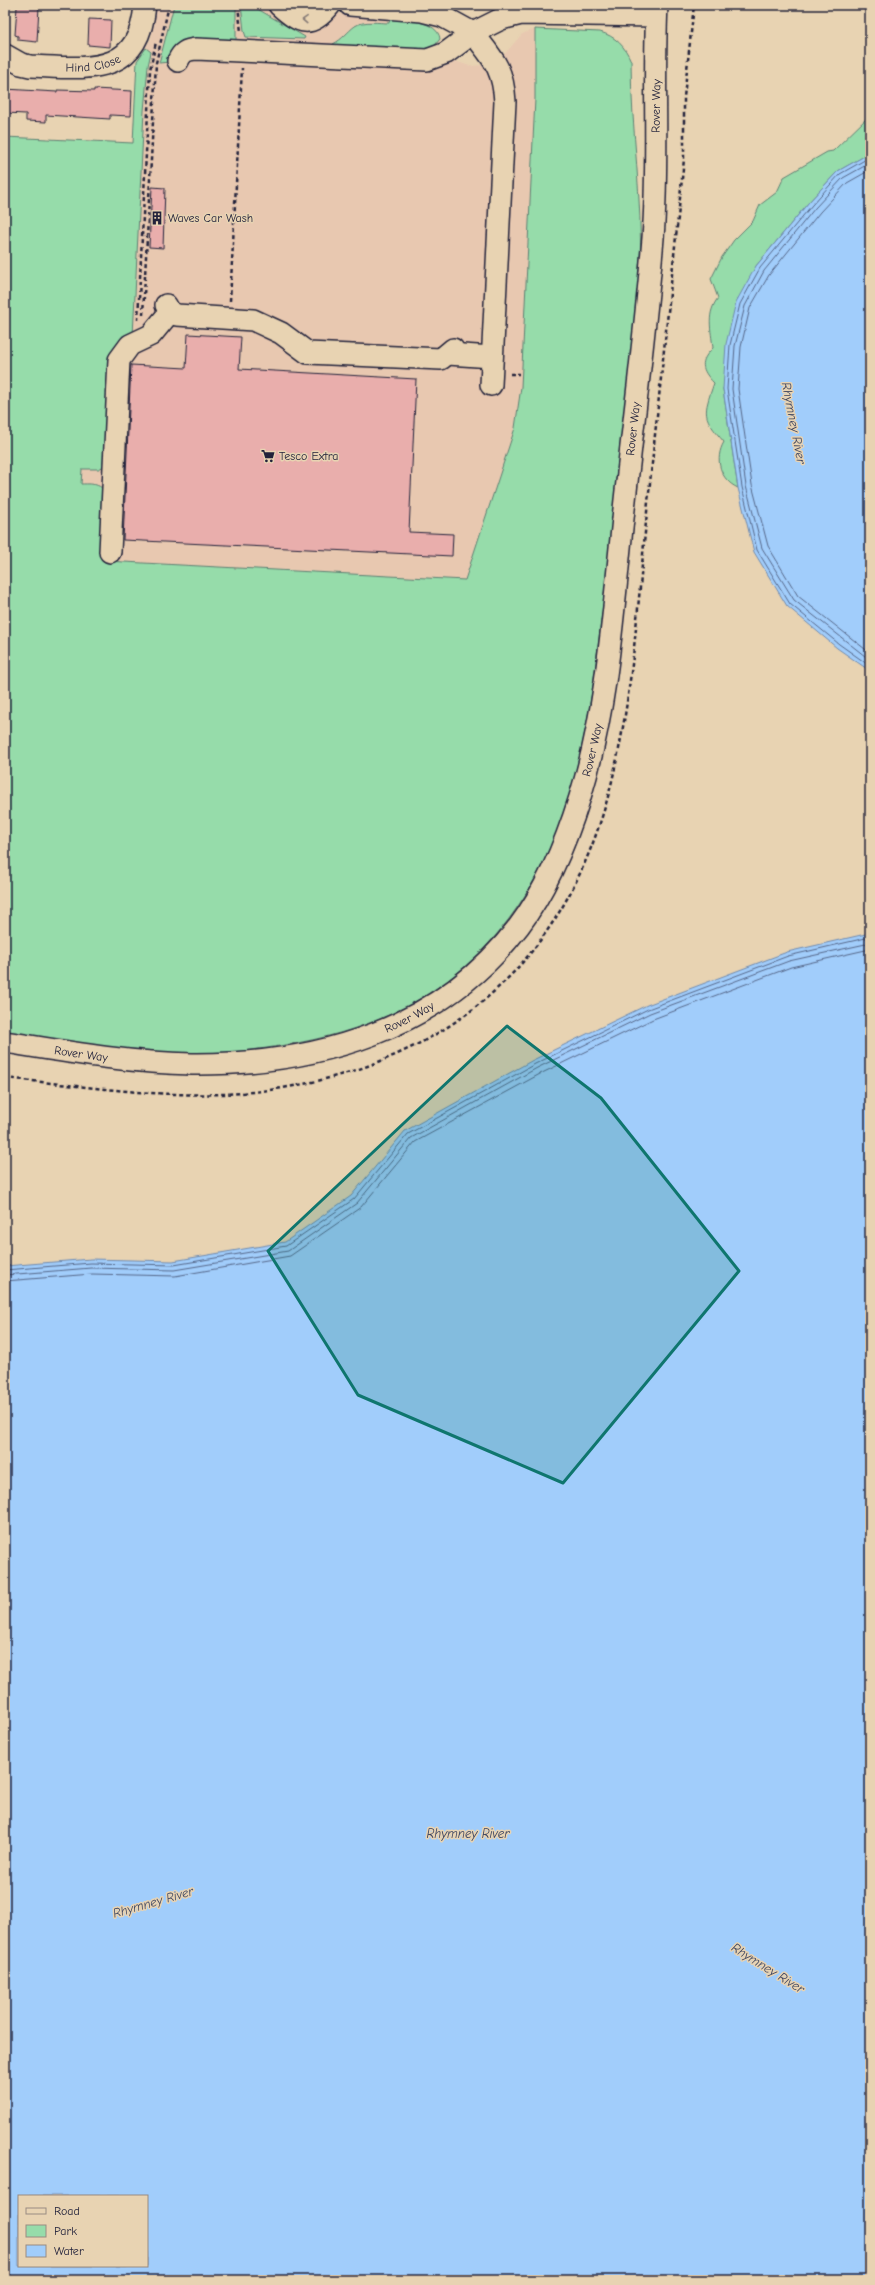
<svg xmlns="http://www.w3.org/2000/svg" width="875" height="2285" font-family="'Comic Neue',sans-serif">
<rect width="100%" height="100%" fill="#e8d3b2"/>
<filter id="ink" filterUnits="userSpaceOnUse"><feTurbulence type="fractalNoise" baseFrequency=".025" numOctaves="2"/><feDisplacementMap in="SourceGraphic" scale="8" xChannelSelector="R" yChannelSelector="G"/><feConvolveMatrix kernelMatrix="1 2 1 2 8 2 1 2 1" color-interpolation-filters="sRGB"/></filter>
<g filter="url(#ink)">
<!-- built -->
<path fill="#e8c8b0" d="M157 5H317L331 13 399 19 431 27 439 36 442 48 452 60 470 66 485 65 502 57 522 34 535 29V99L521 387 515 428 465 580 105 561 76 486 96 142 133 143 137 61 151 39Z"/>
<!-- green -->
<path fill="#96dcaa" stroke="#5c7f72" d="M174 5H236V42L170 62 159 63Z
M241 5H251L305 37 304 39 246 37 244 31Z
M390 18C403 20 438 20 440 39L431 50 334 47 333 44C343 39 347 32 355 26 364 20 379 23 389 23Z
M535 29 600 32C615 36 625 46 631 61 631 130 643 199 640 268 629 371 618 474 606 578 598 643 593 707 576 771 537 926 444 1020 285 1045 257 1050 228 1053 199 1054 134 1054 69 1043 5 1032V137L133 143 137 61 146 48 151 52 148 66 144 111 133 336 108 463 99 469H82L81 484C88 484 96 483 102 488 113 498 105 546 105 561L465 580 515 428 521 387 535 99Z
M870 115V153L838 171 809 202 756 266 723 389 738 488C720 480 714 459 724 442 702 416 703 415 714 383 701 370 699 361 713 348 711 329 706 314 718 298L711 279 722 257 734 240 753 221 760 205 777 192 784 177 827 152 833 151Z"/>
<!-- water -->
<path fill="#a1cdfb" stroke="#6e89ae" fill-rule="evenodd" d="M870 153V671L837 648 787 606 754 552 738 488 723 389 726 344 736 302 756 266 809 202 838 171Z
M870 933V2280H5V1266L91 1259 173 1261 285 1242 351 1196 405 1131 533 1060 647 1005 787 952ZM19 2196H147V2266H19Z"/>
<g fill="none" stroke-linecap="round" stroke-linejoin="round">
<!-- shore -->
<path stroke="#568" stroke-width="1" d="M870 157 840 174 812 205 760 268 740 304 730 345 727 389 742 487 757 550 790 604 839 644 870 666
M870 163 843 178 815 208 764 271 745 306 735 346 732 389 746 486 762 548 794 600 870 660
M870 170 847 183 820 212 769 275 750 308 741 347 738 389 752 485 768 546 798 596 870 653
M5 1270 91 1263 174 1265 286 1246 354 1199 408 1134 535 1064 648 1009 788 956 870 937
M5 1275 91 1268 174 1270 288 1251 357 1203 411 1138 537 1068 650 1013 789 961 870 943
M5 1281 92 1274 175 1276 290 1256 361 1207 415 1142 540 1074 653 1019 791 967 870 949"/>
</g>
<!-- building -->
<path fill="#e9aeac" stroke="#22223b" d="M17 7H39L37 42 18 40V36L15 35Z
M89 19 111 20 110 47 88 45Z
M5 89 57 92V90L94 91V89L132 91 131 116 110 115V119L46 115V122L26 121V114L5 113Z
M152 187 165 188 163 248 149 247Z
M188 334 241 337 239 369 416 379 409 532 453 534 452 556 123 540 131 365 186 368Z"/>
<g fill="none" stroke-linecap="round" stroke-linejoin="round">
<!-- minor casing -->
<g stroke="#22223b" stroke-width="24">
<g id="minor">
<path d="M279 5C300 24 311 29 330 5"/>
<path d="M350 5 422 11 442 16 473 33 501 19 521 14 656 16"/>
<path id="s1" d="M5 55 21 64 30 66C87 68 139 78 145 5"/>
<path d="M178 61C182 52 186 50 196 49L427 60 446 53 473 33C493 59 503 67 505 102L491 385"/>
<path d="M166 305 170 312 177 315 253 320 281 333 308 353 441 359 453 349"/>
<path d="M448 354 492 357"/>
<path d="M110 552 119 360 130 345 151 335 170 312"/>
<path id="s2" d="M5 1042C67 1052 129 1063 192 1064 317 1065 440 1030 519 926 547 889 566 842 580 797 606 713 612 625 621 538 631 438 645 338 653 238 659 161 653 83 657 5"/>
</g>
</g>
<!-- path -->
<path stroke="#22223b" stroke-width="2.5" stroke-dasharray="4 3" stroke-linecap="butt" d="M238 5 241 32
M230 301 242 68
M143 315 156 63 169 5
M138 320 150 70 156 42
M510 374H519
M5 1078C94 1087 186 1103 276 1089 454 1061 569 958 612 781 633 693 638 602 647 512 659 394 672 277 684 159V97L694 5"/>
<!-- minor -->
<use href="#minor" stroke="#e8d3b2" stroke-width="21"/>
</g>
<!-- one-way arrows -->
<defs><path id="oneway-chevron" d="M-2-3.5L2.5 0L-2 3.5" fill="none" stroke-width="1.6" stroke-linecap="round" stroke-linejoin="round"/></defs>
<use stroke="#857a76" href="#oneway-chevron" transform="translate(305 20) rotate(-177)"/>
</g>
<!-- marked area -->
<path fill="#0f766e" fill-opacity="0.2" stroke="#0f766e" stroke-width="3" stroke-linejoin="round" d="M507 1026 601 1098 739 1271 563 1483 358 1395 268 1251Z"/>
<!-- icons -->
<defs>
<g id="building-bare" transform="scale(1.08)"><path d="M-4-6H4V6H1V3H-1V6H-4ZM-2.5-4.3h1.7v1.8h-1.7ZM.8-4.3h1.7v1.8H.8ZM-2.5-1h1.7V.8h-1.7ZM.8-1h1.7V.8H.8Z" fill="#22223b" stroke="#e8d3b2" stroke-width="2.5" paint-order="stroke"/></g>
<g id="supermarket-bare" transform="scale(1.08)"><path d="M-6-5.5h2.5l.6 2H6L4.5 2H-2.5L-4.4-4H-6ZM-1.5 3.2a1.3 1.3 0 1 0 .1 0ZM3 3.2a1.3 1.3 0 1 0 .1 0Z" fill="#22223b" stroke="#e8d3b2" stroke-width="2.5" paint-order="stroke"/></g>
</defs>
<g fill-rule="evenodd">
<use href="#building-bare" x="157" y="218"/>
<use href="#supermarket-bare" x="268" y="456"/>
</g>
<g text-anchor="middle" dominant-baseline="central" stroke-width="3" stroke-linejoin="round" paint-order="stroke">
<!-- street labels -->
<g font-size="12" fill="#22223b" stroke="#e8d3b2">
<text stroke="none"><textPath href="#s1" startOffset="91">Hind Close</textPath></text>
<text transform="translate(656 106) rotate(-89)">Rover Way</text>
<text stroke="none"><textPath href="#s2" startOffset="1073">Rover Way</textPath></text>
<text stroke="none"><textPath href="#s2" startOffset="749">Rover Way</textPath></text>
<text stroke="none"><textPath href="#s2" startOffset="413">Rover Way</textPath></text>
<text stroke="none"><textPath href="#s2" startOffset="77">Rover Way</textPath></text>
</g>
<!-- poi labels -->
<g font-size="12" fill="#22223b" stroke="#e8d3b2" text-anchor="start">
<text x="168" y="218">Waves Car Wash</text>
<text x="279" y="456">Tesco Extra</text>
</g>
<!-- water labels -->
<g font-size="13" font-style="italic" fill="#3b4461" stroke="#e8d3b2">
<text transform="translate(794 423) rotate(79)">Rhymney River</text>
<text x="468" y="1833">Rhymney River</text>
<text transform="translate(153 1902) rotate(-16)">Rhymney River</text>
<text transform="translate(768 1968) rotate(32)">Rhymney River</text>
</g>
</g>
<!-- margin -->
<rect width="875" height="2285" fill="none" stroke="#e8d3b2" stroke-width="20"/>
<rect x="10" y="10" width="855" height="2265" fill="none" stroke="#22223b" stroke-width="1.5" filter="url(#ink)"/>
<!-- legend -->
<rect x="18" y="2195" width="130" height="72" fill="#e8d3b2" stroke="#998c82"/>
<rect x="26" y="2208" width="20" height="6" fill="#e8d3b2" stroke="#998c82"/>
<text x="54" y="2215" font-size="12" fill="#22223b">Road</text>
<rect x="26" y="2225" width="20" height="12" fill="#96dcaa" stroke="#998c82"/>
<text x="54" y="2235" font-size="12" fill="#22223b">Park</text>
<rect x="26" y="2245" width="20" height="12" fill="#a1cdfb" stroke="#998c82"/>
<text x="54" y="2255" font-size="12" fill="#22223b">Water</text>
</svg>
